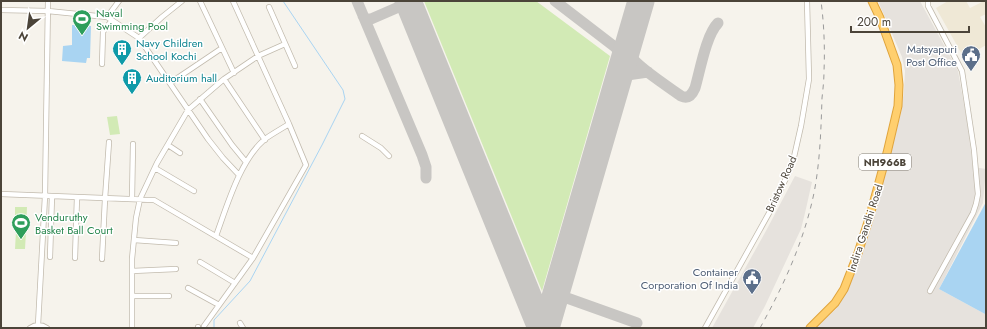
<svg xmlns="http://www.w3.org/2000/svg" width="987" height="329" font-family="Jost,sans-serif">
<rect width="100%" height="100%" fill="#f6f3ec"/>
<!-- industrial -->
<path fill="#e6e2dd" d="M878 1H920L958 71 967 121 973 167 986 169 983 203 939 289 985 314 986 312V328H815L836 309 848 287 859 261 875 213 901 113 904 90 905 71 902 57Z
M795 176 812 182 805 213 801 229 765 306 753 328H712L767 229Z"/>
<!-- education -->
<path fill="#efe8d6" d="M948 1H966L970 8 984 1H986V14L980 17 986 27V45L964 58 936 8Z"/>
<!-- green -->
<path fill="#d2eab5" d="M424 1H536L610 56 542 291Z
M117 116 120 134 110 135 107 117Z
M15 207H27L26 229 15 228Z
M16 231 26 232 25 249H15Z"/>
<!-- water -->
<path fill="#a9d4f2" d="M75 20H85V24L87 25V26H91L90 58H87L86 63 62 61 63 46 72 45V25H75Z
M986 202V312L985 314 939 289Z"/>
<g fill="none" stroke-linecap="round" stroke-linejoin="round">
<!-- stream -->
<path stroke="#a9d4f2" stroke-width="1" d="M214 328V320L250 281 322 145 345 99 343 90 283 1"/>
<!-- taxiway -->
<path stroke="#c8c6c3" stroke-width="11" d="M357 1 422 155 426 167V178
M555 1 615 47C622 51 625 51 629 44
M363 16 366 19H371L401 6 406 1
M629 44C629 48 629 52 631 56 636 66 670 88 681 96 688 99 692 95 695 88 700 71 706 35 718 23
M615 47C621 52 623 56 623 64
M620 76 648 72
M559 284C559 291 562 295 567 298L637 323
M553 306 560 300 567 298"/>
<!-- runway -->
<path stroke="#c8c6c3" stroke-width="27" d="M408 1 541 328
M546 328 641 1"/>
<!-- minor casing -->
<g stroke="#c2bbae" stroke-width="6">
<path id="minor" d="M200 1 234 73
M928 1V6L938 25 962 71 974 150 977 184 978 194 976 204 973 213 930 291
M269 7 295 66
M1 10 48 11 107 17 139 38 208 139 223 158 239 175
M107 17 119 1
M139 38 162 17 182 1
M102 64 103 32 112 20
M224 79 265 140
M170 83 222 48
M200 99 232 145 246 162
M362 136 381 148 389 156
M168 145 180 153
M155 168 194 191
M1 194 154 200 253 258
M132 199 133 144
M216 236C227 206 240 160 265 139 272 134 281 129 289 124
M134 240 176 243
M50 257 52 196
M75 258 77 197
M102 259 105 199 109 142
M200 262 235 283
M132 271 176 269
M188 288 219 305
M132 296H169
M240 323 243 328
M38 325 45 196 48 1
M204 326 253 258 306 165 289 124 233 1
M198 327V328
M30 328C36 324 41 324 47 328
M132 328V259L136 218 140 199 157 163 188 110 224 79 258 56 285 44
M705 328 773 206 788 174 794 157 801 126 809 79 807 1"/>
</g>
<!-- highway casing -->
<g stroke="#e0a43c" stroke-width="9">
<path id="highway" d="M810 328 835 303 844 289 858 253 869 219 887 153 898 106 899 85 897 65 880 18 872 1"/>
</g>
<!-- minor -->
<use href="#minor" stroke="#fff" stroke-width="4.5"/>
<!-- highway -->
<use href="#highway" stroke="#ffcf6e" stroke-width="7"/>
<!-- rail -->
<path stroke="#9a9a9a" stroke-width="1" stroke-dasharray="5 5" stroke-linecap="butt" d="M760 328C784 285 804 241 814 193 820 162 821 130 822 98 823 89 824 80 824 71 825 48 824 24 821 1"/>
</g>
<!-- icons -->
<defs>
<g id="stadium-pin" transform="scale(1)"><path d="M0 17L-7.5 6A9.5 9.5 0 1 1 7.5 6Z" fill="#2e9e5b" stroke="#fff"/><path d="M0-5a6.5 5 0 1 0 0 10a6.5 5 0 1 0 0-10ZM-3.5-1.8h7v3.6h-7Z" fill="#fff"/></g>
<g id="building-pin" transform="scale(1)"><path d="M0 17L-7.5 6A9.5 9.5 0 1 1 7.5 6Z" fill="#0f9aa8" stroke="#fff"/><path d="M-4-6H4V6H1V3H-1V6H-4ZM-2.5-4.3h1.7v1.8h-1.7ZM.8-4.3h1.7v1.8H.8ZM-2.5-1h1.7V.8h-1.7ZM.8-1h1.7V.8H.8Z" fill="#fff"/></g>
<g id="civic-pin" transform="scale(1)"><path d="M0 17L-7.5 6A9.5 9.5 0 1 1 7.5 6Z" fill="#5c6f8a" stroke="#fff"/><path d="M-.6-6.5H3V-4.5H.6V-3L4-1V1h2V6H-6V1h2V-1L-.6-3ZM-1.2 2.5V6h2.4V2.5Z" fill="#fff"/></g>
</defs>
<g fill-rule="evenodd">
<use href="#stadium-pin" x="82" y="19"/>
<use href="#building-pin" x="122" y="49"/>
<use href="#civic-pin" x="971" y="55"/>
<use href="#building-pin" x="132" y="78"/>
<use href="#stadium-pin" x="21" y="223"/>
<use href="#civic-pin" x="752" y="278"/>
</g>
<g text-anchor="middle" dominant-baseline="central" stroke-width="3" stroke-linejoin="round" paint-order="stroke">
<!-- shield labels -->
<rect fill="#fff" stroke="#817c74" stroke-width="1" x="859" y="154" width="52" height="16" rx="3"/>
<g font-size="10" font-weight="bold" fill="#4b4439">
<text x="885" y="162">NH966B</text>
</g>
<!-- leisure labels -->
<g font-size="11" fill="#27864d" stroke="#fff" text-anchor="start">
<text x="96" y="13">Naval<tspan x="96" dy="13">Swimming Pool</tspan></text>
<text x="35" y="217">Venduruthy<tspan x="35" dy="13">Basket Ball Court</tspan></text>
</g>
<!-- culture labels -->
<g font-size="11" fill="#0d838f" stroke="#fff" text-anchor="start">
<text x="136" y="43">Navy Children<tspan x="136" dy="13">School Kochi</tspan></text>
<text x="146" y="78">Auditorium hall</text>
</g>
<!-- service labels -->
<g font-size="11" fill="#4e5e75" stroke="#fff" text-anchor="end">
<text x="957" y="49">Matsyapuri<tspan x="957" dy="13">Post Office</tspan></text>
<text x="738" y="272">Container<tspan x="738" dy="13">Corporation Of India</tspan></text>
</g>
<!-- street labels -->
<g font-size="11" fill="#4b4439" stroke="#fff">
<text transform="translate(781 184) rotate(-66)">Bristow Road</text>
<text transform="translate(865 228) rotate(-72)">Indira Gandhi Road</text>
</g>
</g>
<!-- border -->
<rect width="987" height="329" fill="none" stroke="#4b4439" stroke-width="4"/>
<!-- north arrow -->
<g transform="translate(28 28) rotate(209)" stroke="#ffffff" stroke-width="3" paint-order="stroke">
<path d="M0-3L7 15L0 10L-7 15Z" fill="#4b4439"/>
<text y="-6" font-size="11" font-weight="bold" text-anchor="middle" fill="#4b4439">N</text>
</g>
<!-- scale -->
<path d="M851 26v6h118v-6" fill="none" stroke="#4b4439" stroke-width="2"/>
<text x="857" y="26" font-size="12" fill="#4b4439" stroke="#ffffff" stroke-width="3" paint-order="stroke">200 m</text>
</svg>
